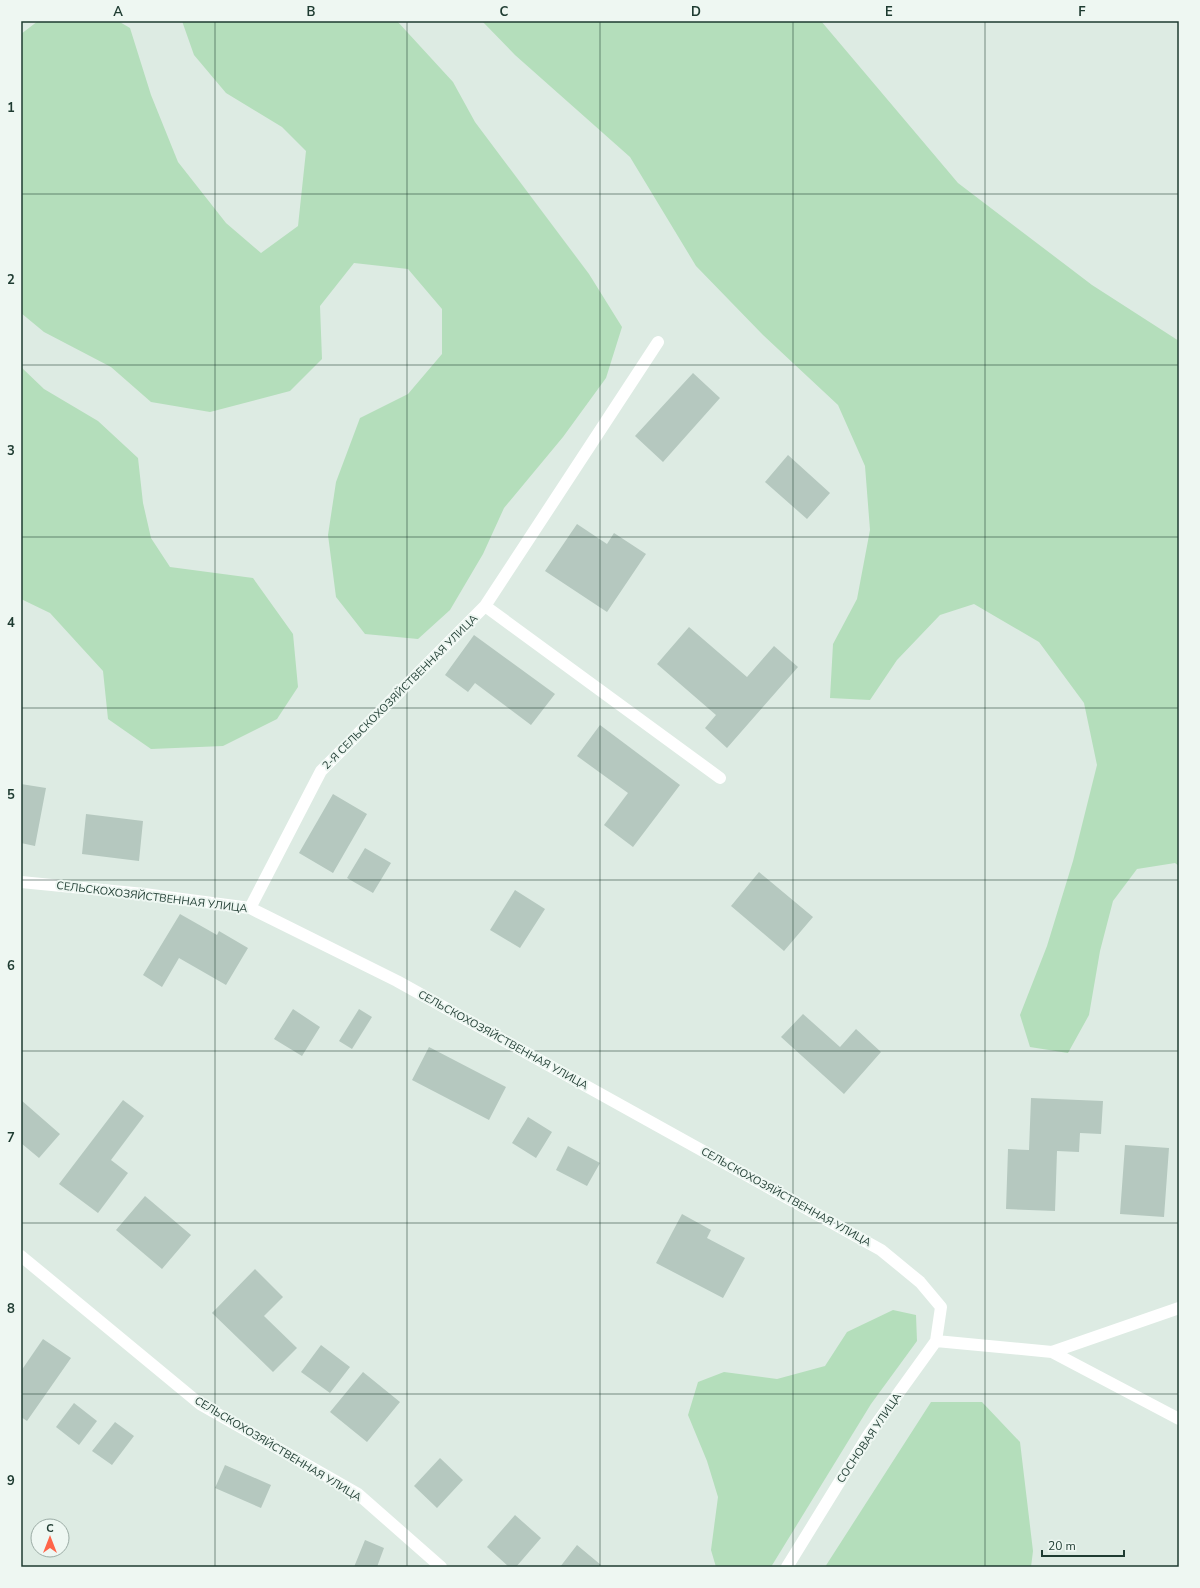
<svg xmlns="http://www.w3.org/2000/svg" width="1200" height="1588" font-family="'Nunito Sans',sans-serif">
<rect width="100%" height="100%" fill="#ddebe3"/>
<!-- green -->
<path fill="#b4debb" d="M38 21H118L130 28 151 95 178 162 226 223 261 253 298 226 306 151 282 127 226 93 194 55 182 21H397L453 82 475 122 589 274 622 327 606 378 563 437 504 508 483 554 450 610 418 639 365 634 336 597 328 535 336 482 360 418 408 394 442 354V309L408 269 354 263 320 306 322 359 290 391 210 412 151 402 111 367 44 332 21 313V34Z
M482 21H821L958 183 1092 285 1179 341V866L1175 863 1137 869 1113 901 1100 951 1089 1015 1068 1053 1030 1047 1020 1015 1047 946 1073 861 1097 765 1084 703 1039 642 974 604 940 615 897 660 870 700 830 698 833 644 857 599 870 530 865 466 838 405 763 335 696 266 630 157 515 55Z
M21 367 44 389 98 421 138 458 143 503 151 538 170 567 253 578 293 634 298 687 277 719 223 746 151 749 108 719 103 671 50 613 21 599Z
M893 1310 916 1315 917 1341 871 1404 771 1567H716L711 1550 718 1497 707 1461 688 1415 698 1382 724 1372 777 1379 825 1366 847 1332Z
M931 1402H982L1020 1442 1033 1551 1031 1567H825Z"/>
<!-- building -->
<path fill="#b5c8bf" d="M693 373 720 398 663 462 635 436Z
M788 455 830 493 807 519 765 482Z
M577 524 607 544 614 533 646 554 607 612 545 571Z
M689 627 747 677 774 646 798 667 727 748 705 728 716 715 657 664Z
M474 635 555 694 531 725 475 683 468 692 445 675Z
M600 725 680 785 633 847 604 825 628 793 577 756Z
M21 784 46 788 35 846 21 843Z
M333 794 367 814 333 873 299 853Z
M86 814 143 821 139 861 82 854Z
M365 848 391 863 373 893 347 878Z
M759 872 813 917 784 951 731 906Z
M515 890 545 909 520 948 490 930Z
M180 914 217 935 219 931 248 948 226 985 179 958 162 987 143 975Z
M293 1009 320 1027 302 1056 274 1039Z
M359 1009 372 1017 352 1049 339 1041Z
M803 1014 840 1047 856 1029 881 1052 844 1094 781 1037Z
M429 1047 506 1087 489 1120 412 1080Z
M1031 1098 1103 1101 1101 1134 1080 1133 1079 1152 1057 1151 1055 1211 1006 1209 1008 1149 1029 1150Z
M21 1100 60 1134 39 1158 21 1143Z
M123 1100 144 1116 111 1160 128 1173 98 1213 59 1184Z
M528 1117 552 1132 536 1158 512 1143Z
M1125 1145 1169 1148 1164 1217 1120 1214Z
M568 1146 600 1163 587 1186 556 1170Z
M145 1196 191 1235 162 1269 116 1230Z
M682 1214 711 1230 707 1238 745 1258 723 1298 656 1263Z
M255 1269 283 1297 264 1316 297 1348 273 1372 212 1313Z
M43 1339 71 1358 27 1421 21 1417V1371Z
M321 1345 350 1367 330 1393 301 1372Z
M363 1372 400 1402 367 1442 330 1412Z
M74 1403 97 1421 79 1445 56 1427Z
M115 1422 134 1436 112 1465 92 1451Z
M440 1458 463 1480 437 1508 414 1486Z
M225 1465 271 1485 261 1508 215 1488Z
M515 1515 541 1538 516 1567H509L487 1547Z
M365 1540 384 1548 377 1567H354Z
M577 1545 601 1565 599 1567H560Z"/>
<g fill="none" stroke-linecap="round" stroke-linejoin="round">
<!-- minor -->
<path stroke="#fff" stroke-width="12" d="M485 606 720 778
M21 882 144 894 250 908 397 981 881 1250 920 1282 941 1307 936 1341 869 1434 787 1567
M250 908 321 771 485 606 658 342
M21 1256 200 1404 358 1494 441 1567
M936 1341 1052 1352 1179 1308
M1052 1352 1179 1419"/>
</g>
<!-- grid -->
<path fill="none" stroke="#1e3b31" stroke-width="1" stroke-opacity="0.55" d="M215 21V1567M407 21V1567M600 21V1567M793 21V1567M985 21V1567M21 194H1179M21 365H1179M21 537H1179M21 708H1179M21 880H1179M21 1051H1179M21 1223H1179M21 1394H1179"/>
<g text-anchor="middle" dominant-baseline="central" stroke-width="4" stroke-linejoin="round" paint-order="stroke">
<!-- street labels -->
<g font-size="11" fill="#1e3b31" stroke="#eef7f2">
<text transform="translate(400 692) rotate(-45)">2-Я СЕЛЬСКОХОЗЯЙСТВЕННАЯ УЛИЦА</text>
<text transform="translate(152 897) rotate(7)">СЕЛЬСКОХОЗЯЙСТВЕННАЯ УЛИЦА</text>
<text transform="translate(503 1040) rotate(29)">СЕЛЬСКОХОЗЯЙСТВЕННАЯ УЛИЦА</text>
<text transform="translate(786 1197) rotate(29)">СЕЛЬСКОХОЗЯЙСТВЕННАЯ УЛИЦА</text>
<text transform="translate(869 1438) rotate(-56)">СОСНОВАЯ УЛИЦА</text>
<text transform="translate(278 1449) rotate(31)">СЕЛЬСКОХОЗЯЙСТВЕННАЯ УЛИЦА</text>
</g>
</g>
<!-- border -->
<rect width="1200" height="1588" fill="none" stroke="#eef7f2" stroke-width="44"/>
<!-- north arrow -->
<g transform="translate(50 1538)"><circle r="19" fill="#eef7f2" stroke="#9baca5"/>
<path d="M0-3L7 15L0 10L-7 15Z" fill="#fe6448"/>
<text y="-6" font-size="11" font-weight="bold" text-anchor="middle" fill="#1e3b31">С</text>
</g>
<!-- scale -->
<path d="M1042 1550v6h82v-6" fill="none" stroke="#1e3b31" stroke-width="2"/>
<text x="1048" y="1550" font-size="12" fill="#1e3b31" stroke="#eef7f2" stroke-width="3" paint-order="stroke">20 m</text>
<rect x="22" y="22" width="1156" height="1544" fill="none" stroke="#1e3b31" stroke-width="1.5"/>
<g font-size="13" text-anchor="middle" font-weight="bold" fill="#1e3b31">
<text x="118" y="16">A</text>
<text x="311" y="16">B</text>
<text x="504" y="16">C</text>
<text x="696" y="16">D</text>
<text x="889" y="16">E</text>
<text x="1082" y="16">F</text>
<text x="11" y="112">1</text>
<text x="11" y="284">2</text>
<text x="11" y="455">3</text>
<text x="11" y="627">4</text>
<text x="11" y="799">5</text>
<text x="11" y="970">6</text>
<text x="11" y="1142">7</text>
<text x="11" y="1313">8</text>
<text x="11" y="1485">9</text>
</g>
</svg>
